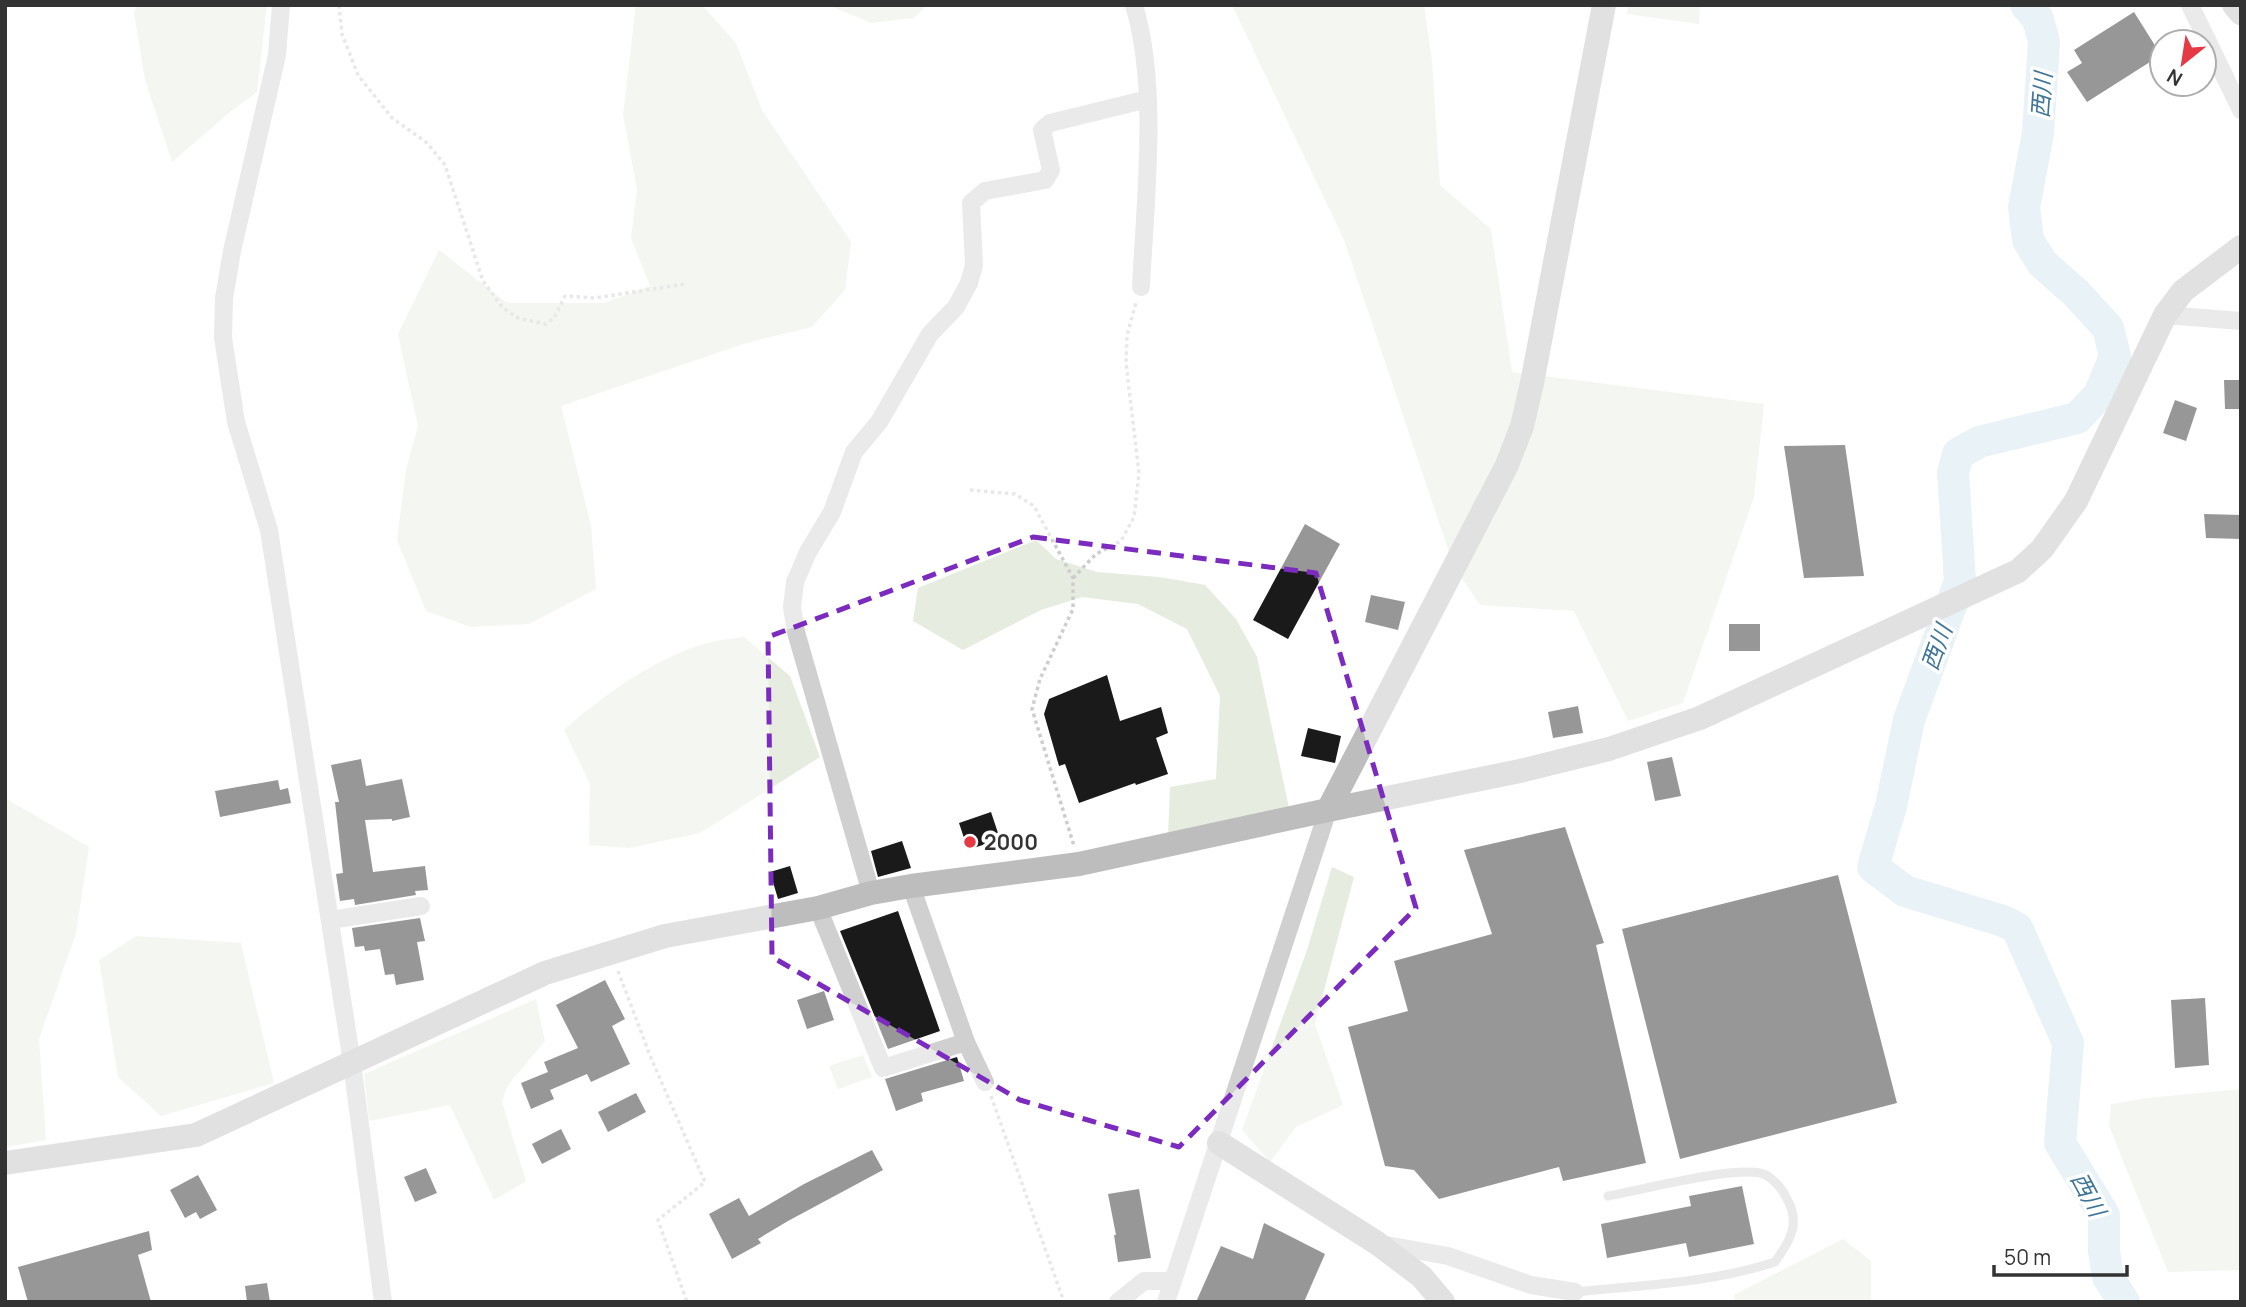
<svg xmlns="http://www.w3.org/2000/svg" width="2246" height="1307" font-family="Manrope,'Noto Sans JP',sans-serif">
<rect width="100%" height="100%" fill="#fff"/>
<!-- green -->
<path fill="#e6ecdf" d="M137 5H267L257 92 230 112 172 162 145 80 134 13Z
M636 5H702L736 43 762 110 851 242 845 290 812 327 749 342 561 406 591 525 596 589 529 624 471 627 426 611 397 540 406 469 418 427 398 334 439 250 507 303H604L650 286 631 238 637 190 623 115Z
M828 5H927L914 18 871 23Z
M1232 5H1424L1432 61 1440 185 1491 229 1512 372 1764 404 1754 497 1683 703 1628 721 1574 611 1480 605 1454 567 1344 240Z
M1628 5H1700L1699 24 1627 14Z
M1036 540 1056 559 1097 572 1159 577 1205 585 1236 619 1257 657 1289 808 1168 835 1170 787 1216 779 1220 696 1187 629 1138 604 1082 597 1041 610 963 650 913 621 918 588Z
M744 637 790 676 820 757 700 833 629 848 589 845 590 784 564 730C604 695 650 661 701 645 715 640 730 639 744 637Z
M5 798 89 847 76 933 39 1039 46 1140 5 1147Z
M1332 867 1354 877 1315 1024 1343 1105 1296 1127 1270 1162 1242 1130 1307 950Z
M136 936 241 943 274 1083 161 1116 118 1077 99 960Z
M536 999 545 1041 508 1085 502 1102 526 1181 494 1200 450 1105 369 1121 364 1074Z
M863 1055 872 1077 838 1089 829 1066Z
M2241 1089V1270L2168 1272 2109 1126 2111 1104 2148 1098Z
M1843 1239 1871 1261V1302H1735L1734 1295Z"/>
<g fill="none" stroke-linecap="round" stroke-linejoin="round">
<!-- river -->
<path stroke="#cfe2ee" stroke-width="32" d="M2026 5 2038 19 2044 42 2038 133 2024 207 2028 240 2042 263 2077 294 2108 328 2115 356 2099 395 2077 418 1979 442 1958 454 1953 473 1960 581 1909 720 1891 806 1873 867 1905 891 2003 921 2017 928 2068 1043 2060 1143 2104 1215V1251L2108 1277 2124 1302"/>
</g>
<!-- building -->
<path fill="#1a1a1a" d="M2134 12 2161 55 2087 102 2067 72 2082 63 2074 50Z
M2224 380H2241V409H2225Z
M2175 400 2197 408 2186 441 2163 433Z
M1845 445 1864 576 1804 578 1784 446Z
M2204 514 2241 515V539L2206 538Z
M1305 524 1340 544 1288 639 1253 620Z
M1371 595 1405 602 1398 630 1365 622Z
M1729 624H1760V651H1729Z
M1107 675 1120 721 1161 707 1168 733 1156 738 1168 774 1136 785 1135 783 1079 803 1065 764 1059 766 1044 714 1049 699Z
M1578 706 1583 733 1553 738 1548 712Z
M1308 728 1341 736 1335 763 1301 756Z
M1672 757 1681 796 1655 801 1647 762Z
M361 759 366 786 402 779 410 817 392 821V819L365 820 373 872 425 866 428 890 415 891 416 895 355 905 354 899 340 901 336 874 343 873 335 802H339L331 765Z
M278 780 280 790 288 788 291 803 220 817 215 791Z
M991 812 1000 839 968 850 959 823Z
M1565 827 1604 943 1596 945 1646 1163 1563 1181 1559 1167 1439 1199 1414 1170 1385 1166 1348 1027 1408 1011 1394 961 1492 934 1464 850Z
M902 841 911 868 878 877 871 851Z
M790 866 798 893 778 899 770 872Z
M1838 875 1897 1103 1680 1159 1622 929Z
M898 911 940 1031 888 1049 840 931Z
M420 918 425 941 417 942 424 980 396 985 394 974 385 975 380 949 365 951 364 946 355 947 352 928Z
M605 980 625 1019 612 1026 630 1064 591 1082 587 1074 550 1090 554 1099 531 1109 521 1083 548 1072 544 1062 578 1048 556 1005Z
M824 991 834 1020 807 1029 797 1000Z
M2205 998 2209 1065 2175 1068 2171 1000Z
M957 1057 964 1081 921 1093 923 1101 896 1111 885 1079Z
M636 1093 646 1112 608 1132 598 1112Z
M561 1129 571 1149 542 1164 532 1144Z
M872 1150 883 1170 788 1221 758 1239 761 1243 732 1259 709 1214 739 1198 749 1216 804 1184Z
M426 1168 437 1193 415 1202 404 1177Z
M198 1175 217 1210 200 1219 196 1212 185 1218 170 1190Z
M1742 1186 1754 1244 1689 1257 1686 1243 1607 1258 1601 1224 1691 1206 1689 1196Z
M1139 1189 1151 1258 1118 1262 1114 1235H1116L1108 1194Z
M1264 1223 1325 1254 1304 1302H1196L1221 1246 1253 1259Z
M149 1231 152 1250 138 1255 151 1302H28L18 1267Z
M267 1283 270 1302H247L245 1286Z"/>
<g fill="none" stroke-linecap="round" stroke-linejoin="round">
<!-- path -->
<path stroke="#cdcdcd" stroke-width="3.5" stroke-dasharray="3.5 3.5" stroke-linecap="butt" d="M339 5 342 34 358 75 392 118 426 142 445 165 483 281 502 307 518 318 546 324 554 318 565 296 595 298 685 284
M970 490 1015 494 1034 506 1073 578V609L1040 679 1032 709 1074 846
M1073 578 1096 554 1121 541 1134 517 1139 473 1126 363 1127 336 1136 302
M618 971 651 1058 705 1182 658 1220 687 1302
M991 1096 1064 1302"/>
<!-- lane -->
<path stroke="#d0d0d0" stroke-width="9" d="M1575 1292C1642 1285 1711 1283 1775 1262 1790 1241 1801 1223 1787 1199 1783 1190 1775 1180 1766 1175 1743 1163 1638 1191 1608 1196"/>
<!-- street -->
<path stroke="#d0d0d0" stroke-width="18" d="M281 5 277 55 232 251 224 298 223 338 236 422 269 530 352 1063 383 1302
M1134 5C1159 88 1145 201 1141 287
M2190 5 2241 110
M2165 315 2241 321
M911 886 966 1042 985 1082
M871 893 796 632 792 607 795 582 808 552 832 512 854 452 879 422 930 334 956 307 969 283 974 265 971 203 985 191 1045 180 1051 170 1042 130 1050 123 1148 99
M818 908 883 1068 966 1042
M330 920 421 906
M1381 1244 1448 1256 1531 1285 1575 1292
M1118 1302 1144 1281H1173
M1166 1302 1328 810"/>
<!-- secondary -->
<path stroke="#bdbdbd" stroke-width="24" d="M2234 5 2241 13
M1328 810 1507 465 1522 426 1532 383 1604 5
M1219 1143 1377 1243 1422 1277 1443 1302
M5 1163 196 1135 545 973 665 936 818 908 871 893 911 886 1079 864 1328 810 1520 771 1609 749 1700 718 2018 571 2042 549 2076 501 2165 315 2183 291 2241 247"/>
</g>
<!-- marked area -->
<path d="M0 0H2246V1307H0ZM1033 537 1316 573 1416 908 1179 1147 1020 1100 772 957 768 637Z" fill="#fff" fill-opacity=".55" fill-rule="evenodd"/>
<path fill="none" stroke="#7b2cbf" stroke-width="5" stroke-dasharray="14 9" stroke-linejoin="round" d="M1033 537 1316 573 1416 908 1179 1147 1020 1100 772 957 768 637Z"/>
<!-- markers -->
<circle fill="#e63946" stroke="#fff" stroke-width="2.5" cx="970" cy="842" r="7"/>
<g text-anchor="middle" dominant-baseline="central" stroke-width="7" stroke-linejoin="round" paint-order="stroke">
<!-- poi labels -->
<g font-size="21" font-weight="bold" fill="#333" stroke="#fff" text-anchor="start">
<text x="984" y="842">2000</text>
</g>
<!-- water labels -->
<g font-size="23" font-style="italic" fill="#3f7597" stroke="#fff">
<text transform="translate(2041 95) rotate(-86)">西川</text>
<text transform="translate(1936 647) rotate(-70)">西川</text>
<text transform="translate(2089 1194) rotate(62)">西川</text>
</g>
</g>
<!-- border -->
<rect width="2246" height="1307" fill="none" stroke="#333333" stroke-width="14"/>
<!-- north arrow -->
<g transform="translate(2183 63) rotate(210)"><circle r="33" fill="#ffffff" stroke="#adadad" stroke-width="2"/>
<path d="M0-5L12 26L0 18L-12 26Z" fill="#e63946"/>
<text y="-10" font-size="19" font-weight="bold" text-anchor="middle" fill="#333333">N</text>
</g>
<!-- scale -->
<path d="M1994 1265v10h133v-10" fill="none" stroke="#333333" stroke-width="3.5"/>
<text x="2004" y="1265" font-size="21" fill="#333333" stroke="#ffffff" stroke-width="5" paint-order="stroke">50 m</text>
</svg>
